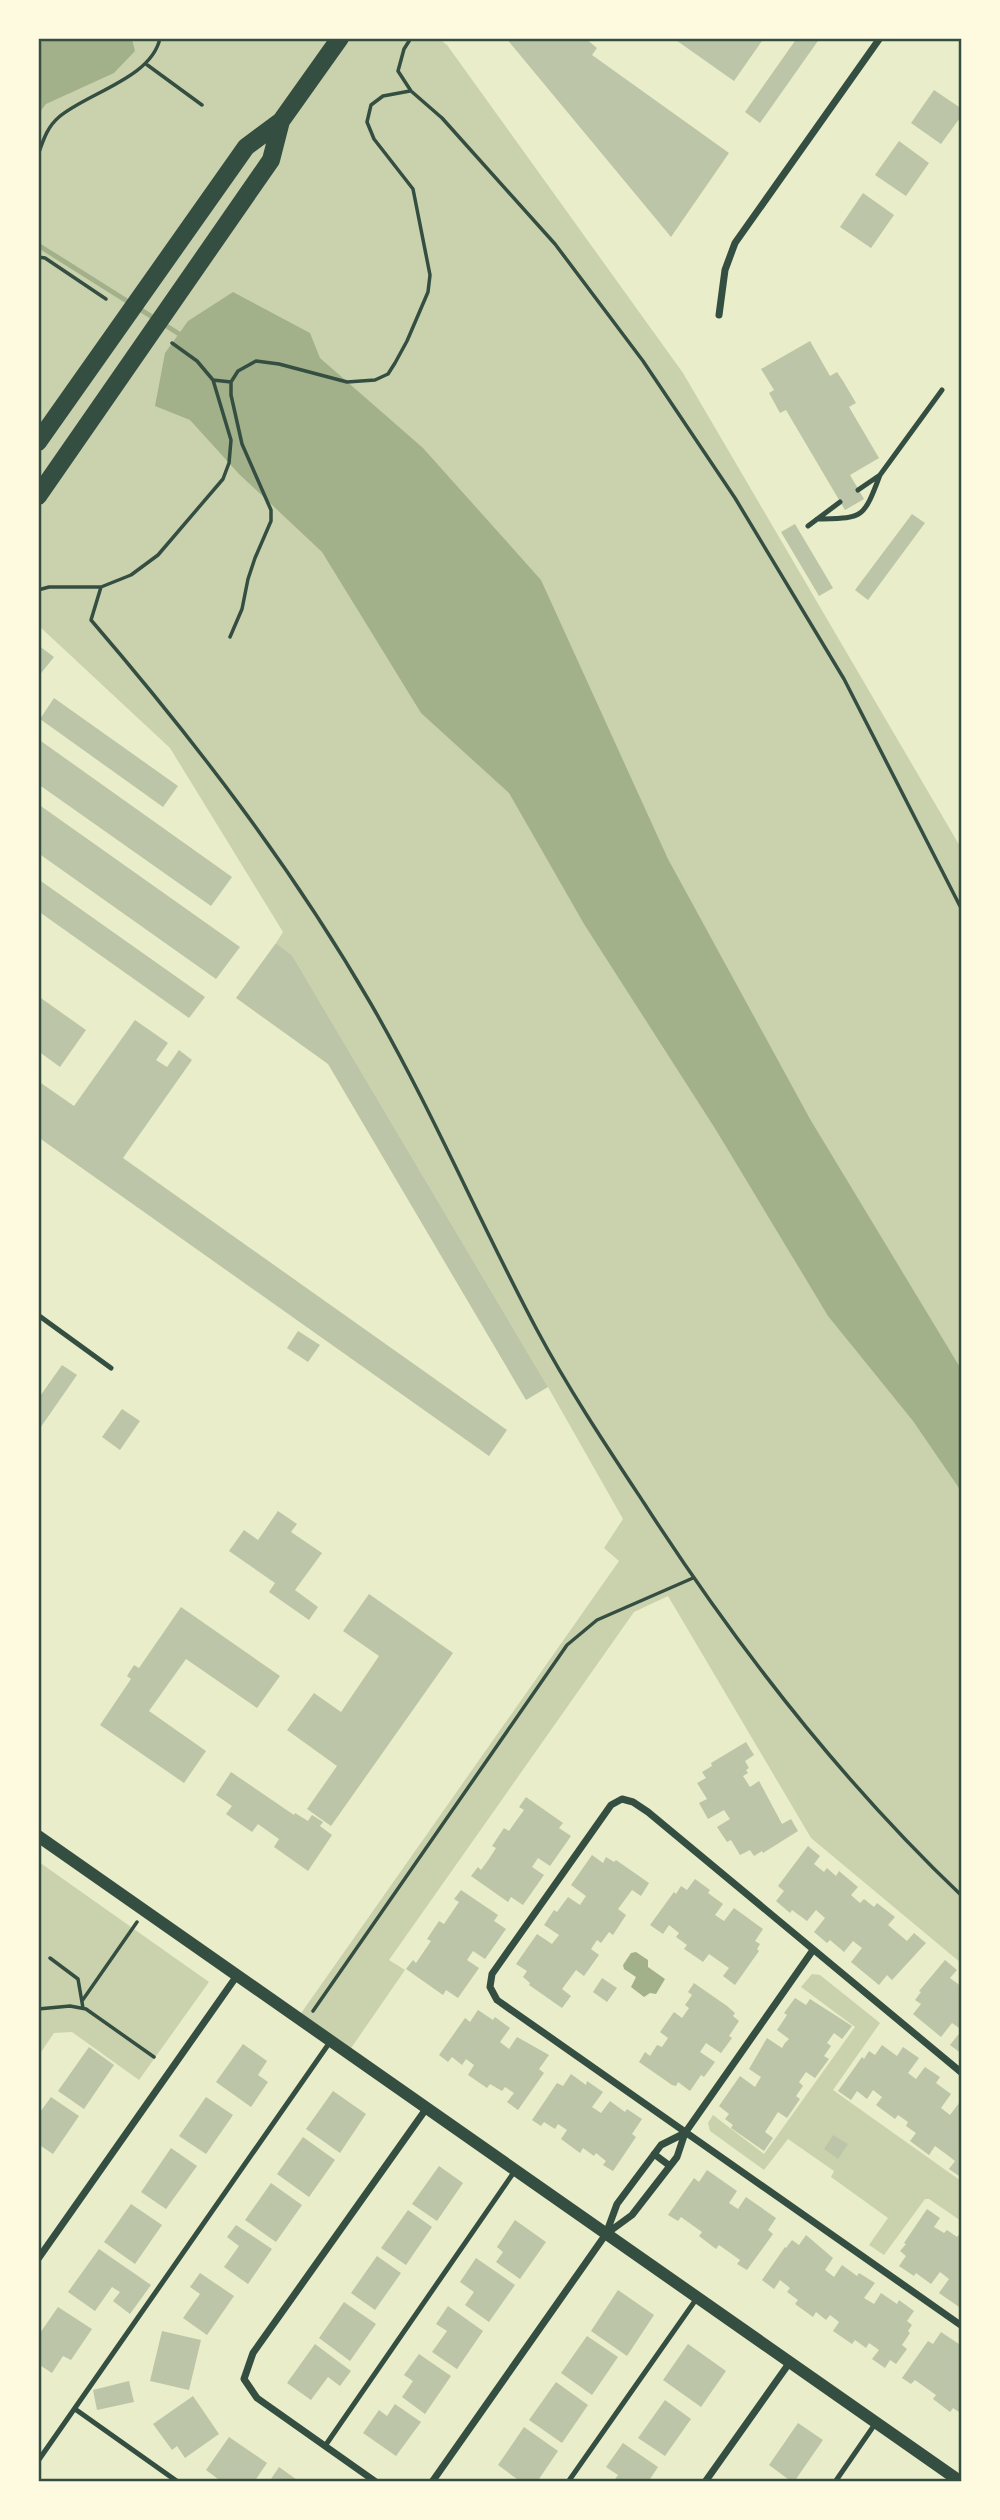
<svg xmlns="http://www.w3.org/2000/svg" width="1000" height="2520" font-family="'Source Serif 4',serif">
<rect width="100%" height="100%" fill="#e9edc9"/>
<!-- green -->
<path fill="#cad2ad" d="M438 38 447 45 683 373 961 848V1963L811 1838 668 1596 634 1612 389 1960 405 1970 347 2054 297 2019 619 1561 604 1548 623 1519 548 1387 292 955 276 943 283 932 170 748 39 626 38 39Z
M39 1862 209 1982 139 2080 72 2032 54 2033 39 2055Z
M812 1974 820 1975 880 2023 833 2090 961 2181V2221L929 2199H925L884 2255 869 2245 888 2218 831 2177 834 2171 788 2139 764 2170 710 2131 708 2123 713 2115 764 2154 855 2027 801 1987Z"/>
<!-- water -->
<path fill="#a3b18a" d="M39 38 132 39 135 51 114 73 46 104 39 113Z
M233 292 310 333 320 358 423 448 541 580 668 859 810 1119 961 1369V1491L913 1421 828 1316 716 1130 584 924 509 793 421 713 322 552 239 474 190 420 155 406 165 353 188 321Z
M636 1952 648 1960V1967L665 1979 656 1994 650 1993 644 1997 631 1987 636 1977 624 1969 623 1965 631 1953Z"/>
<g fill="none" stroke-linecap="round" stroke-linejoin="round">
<!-- stream -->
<path stroke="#a3b18a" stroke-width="5" d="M38 245 184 337"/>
</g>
<!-- building -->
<path fill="#bcc5a7" d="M506 38H585L597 48 592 55 729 153 671 237Z
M673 38H764L734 81Z
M797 38H820L760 123 745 112Z
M934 90 962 109V115L941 144 911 123Z
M899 141 929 163 906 196 875 175Z
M863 193 894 215 871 248 840 227Z
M810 341 830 376 837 372 843 381 856 403 849 407 879 458 850 475 864 499 845 510 786 410 780 413 769 393 774 390 761 369Z
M912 514 925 523 868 600 855 590Z
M795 524 833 588 819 596 781 532Z
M38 645 54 657 38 677Z
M54 698 178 786 163 807 40 719Z
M38 739 232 877 211 906 38 784Z
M38 804 240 947 216 979 38 853Z
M38 879 205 997 189 1018 38 911Z
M276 943 292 955 548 1387 526 1400 328 1064 236 998Z
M38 996 86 1030 60 1067 38 1051Z
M135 1020 168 1043 156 1060 167 1067 179 1050 192 1060 123 1158 507 1430 489 1456 38 1137V1081L74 1106Z
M298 1331 320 1345 308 1362 287 1348Z
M62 1365 77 1375 38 1431V1399Z
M122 1409 140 1421 120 1450 102 1437Z
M278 1511 297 1524 291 1532 322 1553 295 1590 318 1607 309 1620 269 1592 275 1583 229 1551 244 1530 258 1540Z
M369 1594 453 1653 331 1826 307 1809 337 1766 287 1730 314 1693 341 1712 379 1656 343 1631Z
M181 1607 280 1676 257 1708 186 1659 149 1711 206 1751 184 1783 100 1725 131 1679 127 1676 134 1665 139 1668Z
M746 1742 754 1755 745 1761 749 1768 746 1770 748 1773 743 1776 750 1787 759 1781 782 1824 791 1819 798 1831 763 1853 762 1851 754 1856 750 1850 740 1855 731 1840 727 1842 717 1827 730 1819 724 1810 708 1819 699 1803 707 1799 697 1783 706 1778 702 1772 712 1766 711 1763Z
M231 1772 294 1815 295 1813 308 1821 312 1815 323 1822 320 1826 332 1835 308 1871 274 1847 279 1839 258 1824 252 1832 226 1814 232 1806 216 1795Z
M526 1797 563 1823 559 1828 571 1836 550 1866 538 1858 532 1867 544 1875 523 1905 511 1897 508 1902 471 1876 478 1867 481 1870 489 1859 496 1848 492 1846 504 1828 509 1831 516 1821 524 1810 519 1807Z
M808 1846 820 1856 814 1864 824 1872 827 1868 836 1876 839 1871 858 1887 851 1895 860 1903 864 1899 874 1907 877 1903 895 1917 888 1925 907 1941 914 1933 926 1943 892 1980 887 1975 879 1985 851 1962 862 1948 853 1941 844 1952 830 1940 827 1943 814 1932 825 1918 816 1910 807 1921 792 1910 790 1913 776 1901 784 1891 778 1886Z
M592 1855 603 1863 606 1857 614 1862 616 1860 649 1883 641 1896 632 1890 618 1909 626 1915 613 1935 609 1932 601 1943 597 1940 591 1949 599 1955 584 1976 576 1970 562 1989 571 1996 562 2008 529 1985 530 1983 523 1977 527 1971 516 1964 537 1934 552 1944 559 1935 544 1925 554 1910 557 1912 568 1897 580 1905 586 1896 571 1885Z
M695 1879 710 1890 708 1893 723 1904 715 1915 724 1921 734 1908 763 1929 755 1941 760 1944 757 1949 759 1951 735 1985 723 1976 729 1968 709 1954 703 1962 693 1955 684 1949 687 1945 676 1937 679 1933 669 1925 663 1934 650 1925 674 1892 676 1894 681 1886 687 1890Z
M461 1890 498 1915 494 1921 506 1929 485 1959 473 1951 467 1960 479 1968 458 1998 446 1990 443 1995 406 1969 413 1960 416 1963 431 1941 427 1939 439 1921 444 1924 459 1902 454 1899Z
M945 1960 957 1970 950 1978 962 1987V2030L952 2023 941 2037 913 2014 921 2004 915 2000 921 1992 919 1991Z
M602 1978 617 1988 607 2002 593 1992Z
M694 1983 727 2006 735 2013 733 2016 739 2021 729 2036 732 2038 721 2053 706 2043 700 2052 715 2062 704 2077 701 2075 690 2091 678 2082 676 2086 672 2085 639 2062 645 2052 650 2056 657 2045 662 2047 668 2038 660 2032 674 2012 682 2018 689 2008 685 2005 692 1995 688 1992Z
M795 1998 806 2005 810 1999 852 2026 842 2039 834 2033 827 2043 831 2046 824 2056 829 2059 815 2078 806 2072 799 2082 803 2086 796 2096 800 2099 787 2118 778 2112 765 2132 773 2138 764 2151 731 2128 733 2125 725 2119 729 2114 719 2106 740 2076 755 2087 761 2077 749 2069 767 2038 782 2048 785 2043 789 2039 777 2030 787 2015 784 2013Z
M478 2010 493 2020 495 2017 510 2028 500 2042 509 2049 517 2037 549 2055 539 2069 544 2073 518 2110 507 2102 514 2093 505 2087 502 2091 490 2084 487 2088 468 2075 474 2065 466 2059 462 2065 452 2057 448 2062 439 2055 465 2018 470 2022Z
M962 2030V2054L950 2045Z
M243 2044 267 2061 258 2075 268 2082 251 2107 216 2082Z
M882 2045 897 2056 903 2047 919 2058 908 2073 916 2079 925 2067 940 2077 936 2083 951 2094 941 2108 950 2115 962 2099V2178L949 2169 955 2161 946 2154 935 2146 929 2155 910 2141 916 2133 906 2126 908 2122 898 2115 895 2119 876 2105 882 2097 873 2090 867 2099 857 2091 851 2100 838 2091 862 2057 864 2059 869 2051 875 2055Z
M89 2047 114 2065 84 2109 58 2091Z
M571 2074 586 2085 587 2081 603 2092 592 2107 601 2113 610 2101 625 2112 627 2109 642 2119 632 2134 636 2137 613 2171 603 2165 606 2161 596 2153 594 2156 583 2148 580 2153 561 2139 567 2130 558 2124 555 2129 544 2122 541 2126 532 2120 557 2083 563 2086Z
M333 2091 366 2114 340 2153 306 2129Z
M51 2097 79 2116 53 2154 38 2144V2115Z
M206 2097 233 2115 206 2154 179 2136Z
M833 2135 848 2144 838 2159 824 2149Z
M303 2137 335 2160 309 2197 277 2174Z
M171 2148 197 2166 166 2209 141 2192Z
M439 2166 463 2183 437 2221 412 2204Z
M707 2170 737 2191 729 2203 738 2209 746 2197 776 2218 768 2230 773 2234 747 2270 737 2264 740 2260 719 2245 716 2249 699 2236 702 2232 681 2217 678 2221 668 2215 694 2178 699 2182Z
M271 2183 302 2205 276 2242 245 2220Z
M131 2204 162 2225 135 2264 104 2242Z
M927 2209 940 2218 934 2227 944 2233 947 2230 957 2237 962 2231V2309L939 2293 949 2279 940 2272 931 2284 916 2273 914 2276 899 2266 906 2256 900 2251 906 2244 904 2243Z
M408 2210 432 2227 406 2265 381 2248Z
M515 2220 546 2242 520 2279 496 2262 503 2252 497 2247Z
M236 2225 272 2249 248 2284 224 2267 239 2246 227 2237Z
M806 2235 833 2258 825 2270 834 2277 842 2265 857 2276 859 2273 875 2283 864 2298 874 2304 881 2293 897 2304 899 2300 914 2311 907 2321 912 2325 908 2331 910 2333 902 2345 907 2349 896 2364 890 2360 885 2368 872 2359 879 2350 869 2343 866 2348 855 2340 852 2344 833 2331 839 2322 830 2315 826 2320 816 2312 813 2317 795 2304 798 2300 787 2292 790 2288 780 2280 774 2289 762 2280 785 2247 786 2248 792 2240 799 2245Z
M99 2249 151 2285 130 2314 113 2301 120 2292 112 2287 95 2311 68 2292Z
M377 2256 401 2273 375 2310 351 2293Z
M476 2258 515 2285 489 2322 465 2305 474 2292 460 2282Z
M200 2273 234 2296 207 2335 183 2318 200 2294 190 2287Z
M618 2290 654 2315 627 2356 591 2331Z
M344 2302 376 2324 350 2361 319 2338Z
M448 2306 483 2331 457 2369 432 2352 447 2331 436 2324Z
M58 2307 92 2329 71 2360 63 2356 52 2373 38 2364V2336Z
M162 2331 201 2340 189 2390 150 2381Z
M941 2332 962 2346V2414L953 2408 950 2412 941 2405 933 2399 936 2395 915 2380 911 2384 902 2378 928 2341 933 2344Z
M587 2336 618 2357 592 2395 561 2373Z
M315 2344 351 2371 340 2386 328 2377 311 2400 287 2383Z
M688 2344 726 2371 701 2407 663 2380Z
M419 2354 451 2376 425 2414 402 2397 413 2381 404 2375Z
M129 2381 134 2402 97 2410 93 2390Z
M556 2382 588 2405 562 2443 529 2420Z
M193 2396 219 2434 185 2458 177 2446 172 2450 153 2424Z
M665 2400 691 2419 665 2456 638 2438Z
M395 2404 421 2422 396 2456 363 2433 379 2410 387 2416Z
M798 2423 823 2440 794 2482H792L769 2465Z
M524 2427 558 2451 537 2482H521L498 2465Z
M229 2437 267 2463 254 2482H222L206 2470Z
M623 2443 658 2467 648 2482H613L618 2475 606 2467Z
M279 2467 300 2482H269Z"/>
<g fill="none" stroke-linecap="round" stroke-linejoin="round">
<!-- path -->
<path stroke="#344e41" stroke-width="3.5" d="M411 38 404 49 398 71 411 91 442 118 555 244 643 361 735 498 844 679 962 910
M146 64 202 105
M38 155C43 141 47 127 59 117 87 93 152 78 160 38
M38 257 45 258 106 299
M213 380 231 382
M101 587 91 620C195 741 291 866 371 1004 432 1110 480 1223 537 1330 569 1390 607 1447 644 1503 735 1644 840 1780 962 1896
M38 590 49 587H101L131 575 158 555 223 479 229 463 231 440 213 380 197 361 172 343
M230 637 242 609 248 579 255 558 271 521V510L242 444 231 395V382L238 371 256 361 279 364 347 382 375 380 388 374 395 363 407 341 428 292 430 275 413 189 374 139 367 122 371 105 383 96 410 91
M50 1958 78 1979 83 2008
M82 2001 137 1922
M38 2009 70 2006 86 2009 154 2057
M313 2011 567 1645 597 1620 693 1578"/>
<!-- service -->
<path stroke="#344e41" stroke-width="5" d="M858 490 880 475 942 390
M817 519C863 518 863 520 880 475
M808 526 840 502
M38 1315 111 1368
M75 2409 178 2482
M325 2446 514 2172
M38 2461 330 2042
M568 2482 697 2298
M835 2482 875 2424"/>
<!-- minor -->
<path stroke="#344e41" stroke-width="7" d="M719 315 725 270 735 243 880 38
M962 2073 648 1812 633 1802 622 1799 611 1805 492 1974 490 1987 497 2000 962 2326
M654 2154 670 2166
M606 2234 632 2215 677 2157 685 2133 813 1950
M38 2259 236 1977
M376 2482 257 2398 244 2379 253 2353 426 2109
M432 2482 606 2234 617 2204 661 2145 685 2133
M705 2482 790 2362"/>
<!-- tertiary -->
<path stroke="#344e41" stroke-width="12" d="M38 1836 961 2482"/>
<!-- primary -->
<path stroke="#344e41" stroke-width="18" d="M38 442 246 147 281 121 340 38
M38 496 271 160 281 121"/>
</g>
<!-- border -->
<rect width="1000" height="2520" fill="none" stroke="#fefae0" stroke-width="80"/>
<rect x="40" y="40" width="920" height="2440" fill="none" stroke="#344e41" stroke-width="2.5"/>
</svg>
